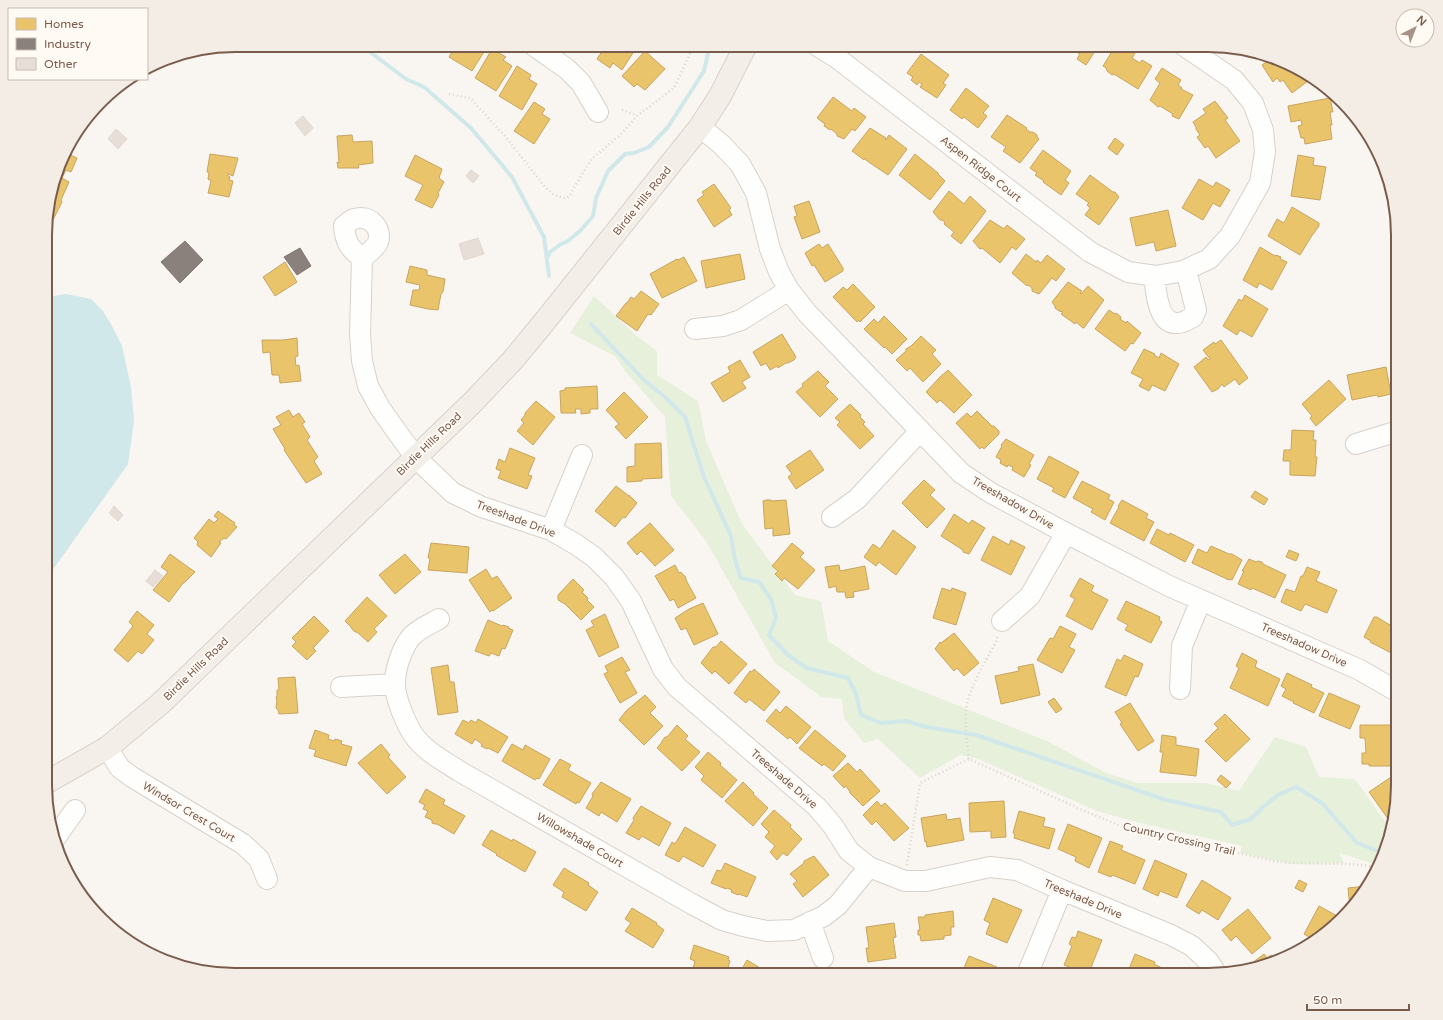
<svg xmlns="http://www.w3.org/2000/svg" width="1443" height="1020" font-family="'Varela Round',sans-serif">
<rect width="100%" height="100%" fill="#f9f5f0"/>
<!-- green -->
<path fill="#e7f0db" d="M594 296 638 337 657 351V375L698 401 706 441 742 524 795 595 821 601 828 641 874 672 1049 742 1106 773 1138 783H1206L1239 791 1275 737 1306 747 1319 777 1355 779 1386 823 1393 818 1388 846 1379 863H1372L1339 853 1344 863 1292 864 1240 853 1242 846 1144 824 1097 811 976 758 960 755 920 778 878 739 864 743 844 718 842 699 822 697 775 663 706 541 671 496 665 417 625 371 615 356 570 333Z"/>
<!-- water -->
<path fill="#d0e8ea" d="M66 294 91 299 103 311 112 326 122 346 131 387 134 421 128 464 47 578V297Z"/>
<!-- homes -->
<path fill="#e9c46a" stroke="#c8a561" d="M433 45H451L446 53Z
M456 45H485L487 47 472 71 449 57Z
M575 45H601L595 53 586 47 584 51Z
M606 45H638L622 70 613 63 610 68 597 59Z
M1065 45H1099L1086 65 1077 59 1080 54Z
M1116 45H1128L1137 50 1132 58 1140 63 1142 60 1152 66 1138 89 1114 74 1112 75 1107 71 1106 68 1103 66Z
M492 49 506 57 503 60 512 66 496 91 475 78Z
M1242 50 1260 53 1256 58 1250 54 1249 56 1241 51Z
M645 51 665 69 645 90 637 84 634 87 622 76Z
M921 54 949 75 943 83 946 85 937 98 920 87 922 84 919 82 917 85 911 80 913 77 907 73Z
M1273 57 1312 78 1292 93 1283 80 1280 82 1277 78 1273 82 1262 65Z
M517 66 531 75 529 79 537 84 522 110 499 96Z
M1162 68 1181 80 1178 85 1182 88 1181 89 1193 95 1179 119 1172 116 1173 114 1160 106 1158 107 1150 100 1160 83 1155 79Z
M966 88 989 106 983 113 987 116 978 128 964 117 962 119 950 110Z
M833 97 852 111 854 108 866 117 855 131 852 129 844 139 837 136V134L831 129 830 130 824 126 825 124 817 118Z
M1330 98 1333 112H1330L1332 125H1330L1332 139 1305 144 1304 138H1301L1298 126 1302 125 1301 120 1291 122 1288 106Z
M1215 101 1228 118 1225 120 1240 141 1216 158 1208 146 1205 148 1197 137 1200 135 1196 129V127L1193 122 1206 113 1203 109Z
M534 102 545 109 542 114 550 119 534 144 514 131Z
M1007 115 1027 128 1026 129 1030 132H1033L1037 135V137L1039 139 1020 163 1003 151 1006 147 991 137Z
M870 128 886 138 885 139 886 140 889 135 907 149 888 175 870 163 866 160V159L865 158 864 160 852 151Z
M352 135 353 142 372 141 373 163 358 165 359 168H338L337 162 339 163 337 136Z
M1115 138 1124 145 1117 155 1108 148Z
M1043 150 1071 171 1065 180 1069 183 1061 195 1043 182 1044 181 1035 175 1037 173 1030 168Z
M64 152 77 158 71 172 66 170 62 178 69 182 61 200 62 202 53 220 47 217V211Z
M210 154 238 158 233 176 228 174V176L230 177 229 180 233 181 229 197 208 193 211 181 208 179 209 173 207 172Z
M915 154 938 173V174L945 181 930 200 899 175Z
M415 155 442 169 439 178 444 182 438 193 439 195 432 208 415 200 423 185 405 176Z
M1298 155 1314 158 1313 165 1326 167 1320 200 1291 196Z
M1090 175 1113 192H1115L1119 197 1099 225 1085 215 1090 208 1087 205 1089 203 1076 194Z
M1199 179 1213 187 1216 182 1230 190 1220 207 1213 203 1203 220 1182 208Z
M714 184 731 208 729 210 732 215 714 227 697 200 704 195 702 192Z
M949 191 964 204 970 196 986 211 961 244 951 236 954 232 944 224 945 222 942 220H940L933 212Z
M809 201 820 232 802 239 794 217 797 216 794 206Z
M1292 207 1319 223V226L1311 237 1300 255 1268 236 1277 219 1284 223Z
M1168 210 1176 246 1156 251 1154 242 1136 246 1130 218Z
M990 220 1004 229 1007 225 1025 239 1016 250 1012 247 1000 263 982 248 980 249 973 241Z
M819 244 822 248 828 244 843 268V271L825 282 814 265 812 266 805 253Z
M1260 247 1275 256 1276 255 1281 257 1280 259 1287 262 1272 290 1259 283 1257 288 1243 280Z
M740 254 745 279 706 288 701 261Z
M1026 254 1036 262 1037 260 1041 263 1047 255 1065 269 1056 281 1052 278 1039 294 1032 291V288L1028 285 1027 286 1012 273Z
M684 257 697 281 662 298 650 274 677 259 678 260Z
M285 262 297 282 275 296 263 277Z
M410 266 427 270V275L445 279 443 292 441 294 438 310 428 309 410 305 413 290H419L420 285 406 282Z
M1396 268 1398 269V283L1391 281Z
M1068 282 1082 291 1080 293 1081 294 1088 286 1104 300 1084 328H1083L1076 322 1075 324 1061 314 1063 312 1059 311 1055 308V306L1052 302Z
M853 284 875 307 860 322 859 320 857 322 833 297 843 287 847 290Z
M641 291 659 304 651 315 648 314 637 331 616 316 626 303H627L631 297 634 299Z
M1245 295 1268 309 1252 337 1240 330 1237 335 1223 326 1239 299 1242 301Z
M1109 310 1115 314 1116 313 1121 317 1120 319 1126 323 1127 321 1141 333 1133 344 1131 343 1125 351 1095 329Z
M884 316 907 339 892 354 885 347 884 348 864 329 874 319 878 323Z
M1391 319H1398V332H1391Z
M782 334 796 357 794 360 788 363H786L778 368 777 366 770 370 766 363 761 366 753 352Z
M921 336 936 350 932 354 941 364 923 382 910 368 907 371 896 360 906 351V349L911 346Z
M297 338 298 356 295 357 296 366 299 365 301 381 280 383 279 375H272L270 352 263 353 262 340H283Z
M1221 340 1248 378 1239 385 1235 379 1224 387 1222 384 1218 389 1212 392 1194 367 1206 357 1208 360 1210 359 1203 350 1214 342 1215 344Z
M1144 349 1155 354 1154 355 1159 358 1161 353 1179 364 1165 391 1152 385 1149 391 1139 386 1143 379 1131 373Z
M740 360 750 377 742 382 746 388 723 402 711 383 730 372 728 367Z
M1386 367 1391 394 1378 397 1377 395 1352 400 1347 375Z
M948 370 972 395 954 413 940 400 937 403 926 392 940 377Z
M818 371 829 382 825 386 838 399 820 417 796 392 803 386 802 384Z
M1329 380 1346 399 1316 426 1310 418 1312 416 1302 404Z
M597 386 598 409H590V413L581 414V409H575L576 413H561L560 391 565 390V388Z
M624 392 648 417 626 439 615 427 619 424 606 410Z
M536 401 555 417 533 445 517 431 524 423 521 420 525 415V413Z
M850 404 861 415 860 417 865 422 863 424 874 436 860 449 837 425 840 422 835 418Z
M289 410 293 417 299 413 305 422 302 424 310 437 307 440 318 457 314 461 322 474 306 483 284 450 285 449 273 429 281 425 276 417Z
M977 411 992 426H994L999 431V434L984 449 982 447 980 449 956 423 967 413 971 417Z
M1292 430 1314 431 1313 440H1316L1315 457H1317L1315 476 1290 475V461H1283L1284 450H1291Z
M1006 439 1034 455 1029 464 1031 465 1024 477 1012 470 1013 467 1008 465 1007 467 1000 463 1001 460 996 457 1002 446 1001 445Z
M661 443 662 478 642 479V481L627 482V467L635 466V444Z
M510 448 535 458 528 475 532 476 527 489 498 478 501 471 496 469 499 459 505 462Z
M810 450 824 470 796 489 788 477 792 474 786 466Z
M1049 456 1079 472 1065 498 1052 491 1054 488 1037 479Z
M924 480 935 490 930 495 945 509 927 528 902 503 912 492Z
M1082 481 1110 495 1108 499 1114 502 1105 520 1091 512 1093 509 1073 498Z
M616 486 629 496V495L637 503 625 518 623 517 615 527 595 511Z
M1255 491 1268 499 1264 505 1251 497Z
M766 500H771V501L786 500 790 534 773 536V528L765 529 763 501Z
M1122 500 1148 514 1146 518 1154 522 1144 541 1110 523 1119 507 1118 506Z
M218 511 235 523 234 525 237 527 226 539 224 538 219 542 221 543 211 557 197 545 198 542 194 538 209 519 214 523 218 519 214 516Z
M954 514 969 524 972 520 985 528 969 554 963 552V550L941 536Z
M650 523 674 550 655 566 641 551 637 555 627 543Z
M1157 529 1169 535 1170 533 1194 545 1185 562 1150 543Z
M893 530 916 547 896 575 879 562 876 566 864 557 873 544 880 549Z
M993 536 1009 545 1011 540 1025 547 1011 575 981 560Z
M431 543 469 547 467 573 428 570 430 558H428Z
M792 543 804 553 800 557 815 570 798 589 784 578 782 581 775 574 778 571 772 566Z
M1211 546 1229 554H1232L1242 560 1232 580 1230 579 1229 580 1192 563 1198 549 1207 553Z
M1289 550 1299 554 1296 561 1286 557Z
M170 554 195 572 184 583H183L169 602 153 590 168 572 161 567Z
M405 554 421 572 395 594 379 575Z
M1249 559 1256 562 1258 561 1262 562 1263 564 1286 575 1275 598 1252 588 1251 590 1238 584 1244 571H1242Z
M675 565 679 573 681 572 683 575 685 576 687 582 696 598 678 608 674 599 670 601 655 576Z
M839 565 840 571 865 566 869 589 853 592 854 597 846 598 845 592H837L836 586 829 588 825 567Z
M1307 567 1320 572 1316 581 1337 590 1327 613 1305 604 1301 611 1281 602 1286 589 1295 592 1301 576H1303Z
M486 569 492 579 497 576 512 598 493 611 492 610 490 612 469 580Z
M1080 578 1094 586 1091 591 1108 600 1092 630 1066 616 1075 599 1070 596Z
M573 579 584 590 582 592 588 598 587 600 594 607 581 620 565 604 558 600V595Z
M942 588 951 591 952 588 966 593 956 625 933 618Z
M367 597 387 616 374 629 377 632 368 642 357 632H355L352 629 351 627 345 621Z
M1126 601 1160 617 1159 620 1162 622 1151 643 1125 630 1128 625 1117 619Z
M703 603 718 634 694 645 686 628 681 630 675 618 689 609Z
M137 611 154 625 147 634 154 640 142 654 138 651 128 662 114 650 133 626 129 622Z
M605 614 619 647 599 657 586 630 594 626 591 621Z
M314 616 329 631 313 648 316 651 307 660 292 646 296 642 292 638Z
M1374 617H1377L1398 630V650L1395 655 1370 642 1371 641 1364 637Z
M488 620 502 626 503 625 509 627 508 628 513 630 505 649 502 648 499 656 491 653 489 656 475 651Z
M1060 626 1076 634 1069 647 1075 650 1062 673 1037 660 1050 638 1053 639Z
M954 633 979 663 964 676 957 668 954 671 935 649 940 642 941 643Z
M721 641 747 664 729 684 715 671 712 674 701 663 713 647H716Z
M1242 653 1257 661 1255 667 1280 679 1268 706 1230 688 1239 668 1236 666Z
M1124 655 1143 664 1138 677 1135 676 1126 696 1105 687 1117 659 1121 661Z
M622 657 630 670 625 672 637 693 620 703 604 674 608 672 605 666Z
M1033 664 1040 695 1001 704 995 676 1019 671 1018 667Z
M448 665 450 682H454L458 712 438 715 431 668Z
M754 669 780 692 764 711 749 699 746 703 734 693 750 671 752 672Z
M1287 673 1312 685 1311 687 1324 693 1314 713 1293 703 1294 702 1282 696 1286 689 1281 686Z
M295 677 298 713 279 714 278 710 276 708 277 701 276 697 277 696V690H279L278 678Z
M1329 693 1360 706 1350 729 1319 716Z
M645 695 656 707 650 713 663 726 644 745 619 720 626 711Z
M1054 698 1062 709 1056 713 1048 702Z
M1130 703 1154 741 1138 751 1120 724 1122 723 1115 712Z
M786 706 811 727 797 744 790 737 788 739 766 721 776 709 780 713Z
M1225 714 1250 739 1226 762 1205 741 1218 728 1214 724Z
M478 719 508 737 498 753 488 748 487 749 481 746 482 744 475 739 472 744 455 734 463 720 469 723 471 720 476 723Z
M677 725 688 736 685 739 700 752 682 771 657 748 662 742V741L665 737H667Z
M1360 725H1392L1393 766H1369V764H1362V753H1366L1365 738H1360Z
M315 730 329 735 328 739 334 741 335 739 342 741 341 744 352 747 346 766 314 756 316 750 309 748Z
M815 730 846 756 833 771 824 764 822 766 799 748Z
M1162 735 1176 737V745L1199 749 1196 776 1160 772 1163 752H1160Z
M381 744 390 755 388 757 406 777 387 794 358 763Z
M512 744 523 750 525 745 550 759 539 779 537 778 535 780 502 761Z
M708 752 721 763 720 765 737 780 722 798 701 780 704 776 695 767Z
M560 759 571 765 568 770 591 783 579 803 577 802 576 804 543 785Z
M848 763 857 772 860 769 880 791 863 806 849 792H850L846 786 844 788 833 776Z
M1221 775 1231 783 1226 788 1217 780Z
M1394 775 1398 780V797L1393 821 1391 823 1369 792Z
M601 782 631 799 617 822 601 812 599 816 586 808 593 796 592 794Z
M743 782 754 793 753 794 768 808 753 826 725 801Z
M426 789 445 800 443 804 465 816 454 834 437 824H435L432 823V820L425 817 428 811 423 809 425 805 419 802Z
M877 801 881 806 885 803 909 828 894 841 876 821 872 825 863 815Z
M1004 801 1006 837 991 838V831L970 832 969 803Z
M641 806 671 823 659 846 642 836 639 840 626 833 634 820 633 818Z
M774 810 791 825 790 827 802 839 787 856 783 853 777 860 770 852 775 846 765 837 769 832 761 824Z
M1019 811 1045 818 1043 826 1055 829 1049 849 1014 838 1015 834 1013 833Z
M946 814 947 820 960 818 964 840 927 847 926 841 925 842 921 818Z
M1068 824 1102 838 1089 868 1075 861 1076 857 1058 849Z
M685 827 716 845 703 867 683 856 679 862 665 855 672 842 675 844Z
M491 830 512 841 513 839 536 852 525 872 496 855 497 854 482 845Z
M1110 841 1123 846 1121 850 1145 860 1135 884 1112 875 1111 877 1098 872Z
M814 856 829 875 803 897 793 884 797 881 790 874 804 863V861Z
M1155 860 1187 874 1177 898 1160 891 1158 896 1143 889Z
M725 863 756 877 747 897 739 894 738 895 731 892 732 890 727 888 726 889 711 883 717 870 721 871Z
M564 868 589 883 588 885 598 892 586 911 562 897 564 892 553 885Z
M1202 880 1231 898 1218 920 1202 910 1199 914 1186 906Z
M1299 880 1307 884 1303 892 1295 888Z
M1366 886 1359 900 1350 908 1348 888Z
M993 898 1022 910 1007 943 986 934 990 923 984 920Z
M1319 906 1339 917 1312 939 1304 934Z
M632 908 657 923 656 924 664 930 653 948 625 931 631 923 625 919Z
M1248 909 1271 938 1252 954 1236 936 1231 941 1222 930Z
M953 911 954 927H951V935L944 936V939L921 941 920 935H918V930H920L918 917H925V915Z
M894 923 896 937 893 938 896 958 868 962 866 948H869L866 927Z
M1078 931 1102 940 1090 970 1086 968 1084 973 1064 965 1072 946 1069 944 1072 937 1076 938Z
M694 945 729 957 728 960 730 961 726 975H704L702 974V972L693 969 695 961 690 959Z
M1135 954 1155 962 1154 964 1162 968 1161 970 1170 973 1169 975H1134L1136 971 1129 969Z
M1264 954 1267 958 1271 955 1274 960 1248 966Z
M969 956 997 967 994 975H961Z
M747 960 765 971 764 972 768 975 739 974Z"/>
<!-- industry -->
<path fill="#8a817c" stroke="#85766e" d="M185 241 203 260 180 283 161 262Z
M300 248 311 266 297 275 284 257Z"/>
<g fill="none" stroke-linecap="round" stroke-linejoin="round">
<!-- stream -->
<path stroke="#d0e8ea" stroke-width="4" d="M257 45 271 48 339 45 366 49 406 79 424 87 471 128 512 177 544 237 549 276
M547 258 550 252 561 244 568 241 581 230 593 216 596 198 608 171 625 154 634 153 649 147 668 127 704 71 710 45
M591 324 644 380 666 398 685 417 704 477 731 536 735 560 741 578 759 582 771 599 776 618 769 635 788 655 807 668 848 678 856 694 861 715 881 723 906 721 926 727 976 735 1166 800 1221 812 1232 825 1251 819 1263 807 1278 795 1296 787 1322 803 1357 843 1378 851 1383 855"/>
</g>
<!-- building -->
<path fill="#e6ded7" stroke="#e2d8d2" d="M303 116 313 128 305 136 295 123Z
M116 129 127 139 118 149 108 139Z
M471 170 479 176 473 183 466 176Z
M478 238 484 254 464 260 459 244Z
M114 506 123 515 118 521 109 513Z
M155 570 163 576 153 587 146 581Z"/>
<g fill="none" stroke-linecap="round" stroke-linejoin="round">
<!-- minor casing -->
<g stroke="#d7d1cb" stroke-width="22">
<path id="minor" d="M533 45 567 69 581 83 598 112
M816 45 837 58 1090 252 1128 272 1156 276 1183 271 1209 259 1230 236 1260 183 1265 152 1263 130 1253 103 1234 80 1183 45
M700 127 721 144 740 164 756 193 770 249 779 272 789 290 807 313 961 473 991 493 1066 533 1169 586 1360 670 1398 692
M362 258C367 254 375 249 378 242 383 227 368 214 354 219 350 220 347 224 344 226 345 242 350 249 362 258L360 334 362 361 368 386 380 408 397 432 416 458 453 493 482 507 551 530 577 545 594 557 614 577 631 601 663 669 677 687 817 807 833 826 849 851 869 867 905 881H926L990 867 1017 870 1062 890 1171 935 1192 946 1209 962 1216 973
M1154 276C1156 290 1157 325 1178 323 1183 323 1189 319 1193 317L1196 310 1186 270
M695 329 723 326 741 320 789 290
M1356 444 1398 431
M832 517 857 499 920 431
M551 530 582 455
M439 619C430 624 418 629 411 637 402 648 395 669 395 683 394 696 407 727 415 737 426 752 444 761 459 771L692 904 722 920 743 926 767 931 794 930 824 916 838 905 869 867
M1002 621 1030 596 1066 533
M341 687 395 684
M1180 689 1182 646 1201 600
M107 748 120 768 132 777 243 844 259 859 267 879
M56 837 75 810
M810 922 823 958
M1027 975 1062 890"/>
</g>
<!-- major casing -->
<g stroke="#dad1cc" stroke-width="24">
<path id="major" d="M47 782 107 748 160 704 472 403 512 361 541 326 700 127 720 96 746 45"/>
</g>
<!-- path -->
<path stroke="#dcd5d0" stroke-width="2.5" stroke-dasharray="1 3" stroke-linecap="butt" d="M449 94 470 98 504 135 545 187 554 195 563 198H567L570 195 582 174 592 159 620 135 637 116 674 88 694 45
M622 110 628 112 637 116
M969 759C967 743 965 726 966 710 968 690 986 660 996 642L998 635
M907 865 920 783 969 759 1080 809 1123 827 1273 861C1308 866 1342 861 1377 867"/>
<!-- minor -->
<use href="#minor" stroke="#fefefd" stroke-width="20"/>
<!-- major -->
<use href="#major" stroke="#f3eee8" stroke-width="22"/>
</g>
<g text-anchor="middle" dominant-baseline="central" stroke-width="4" stroke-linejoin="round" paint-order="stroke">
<!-- street labels -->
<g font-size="11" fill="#7a5c4d" stroke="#fffaf3">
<text transform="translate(981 169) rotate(38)">Aspen Ridge Court</text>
<text transform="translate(642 201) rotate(-51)">Birdie Hills Road</text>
<text transform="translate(429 444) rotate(-44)">Birdie Hills Road</text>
<text transform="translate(1013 503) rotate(30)">Treeshadow Drive</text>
<text transform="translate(516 519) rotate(21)">Treeshade Drive</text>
<text transform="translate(1304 645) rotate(24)">Treeshadow Drive</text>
<text transform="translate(196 669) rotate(-44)">Birdie Hills Road</text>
<text transform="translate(784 779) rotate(41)">Treeshade Drive</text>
<text transform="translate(189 812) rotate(31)">Windsor Crest Court</text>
<text transform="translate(1179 839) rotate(13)">Country Crossing Trail</text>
<text transform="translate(580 840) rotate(30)">Willowshade Court</text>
<text transform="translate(1083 899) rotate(23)">Treeshade Drive</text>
</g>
</g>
<!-- crop -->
<path d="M0 0H1443V1020H0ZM235 52H1208A183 183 0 0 1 1391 235V785A183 183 0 0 1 1208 968H235A183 183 0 0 1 52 785V235A183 183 0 0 1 235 52Z" fill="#f4ede6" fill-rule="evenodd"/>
<path fill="none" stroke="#7a5c4d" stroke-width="2" d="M235 52H1208A183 183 0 0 1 1391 235V785A183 183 0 0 1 1208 968H235A183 183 0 0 1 52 785V235A183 183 0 0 1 235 52Z"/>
<!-- legend -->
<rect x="8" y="8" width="140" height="72" fill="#fffaf3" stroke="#cabbb1"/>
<rect x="16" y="18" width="20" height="12" fill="#e9c46a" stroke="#cabbb1"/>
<text x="44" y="28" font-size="12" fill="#7a5c4d">Homes</text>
<rect x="16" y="38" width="20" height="12" fill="#8a817c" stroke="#cabbb1"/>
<text x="44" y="48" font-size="12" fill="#7a5c4d">Industry</text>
<rect x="16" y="58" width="20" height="12" fill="#e6ded7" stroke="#cabbb1"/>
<text x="44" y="68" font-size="12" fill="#7a5c4d">Other</text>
<!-- north arrow -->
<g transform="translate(1415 28) rotate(42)"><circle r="19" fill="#fffaf3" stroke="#cabbb1"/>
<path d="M0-3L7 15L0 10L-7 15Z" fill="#a69286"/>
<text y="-6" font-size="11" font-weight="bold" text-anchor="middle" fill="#7a5c4d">N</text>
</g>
<!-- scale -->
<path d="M1307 1004v6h102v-6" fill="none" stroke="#7a5c4d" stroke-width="2"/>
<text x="1313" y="1004" font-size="12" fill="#7a5c4d" stroke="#fffaf3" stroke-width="3" paint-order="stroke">50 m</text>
</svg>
